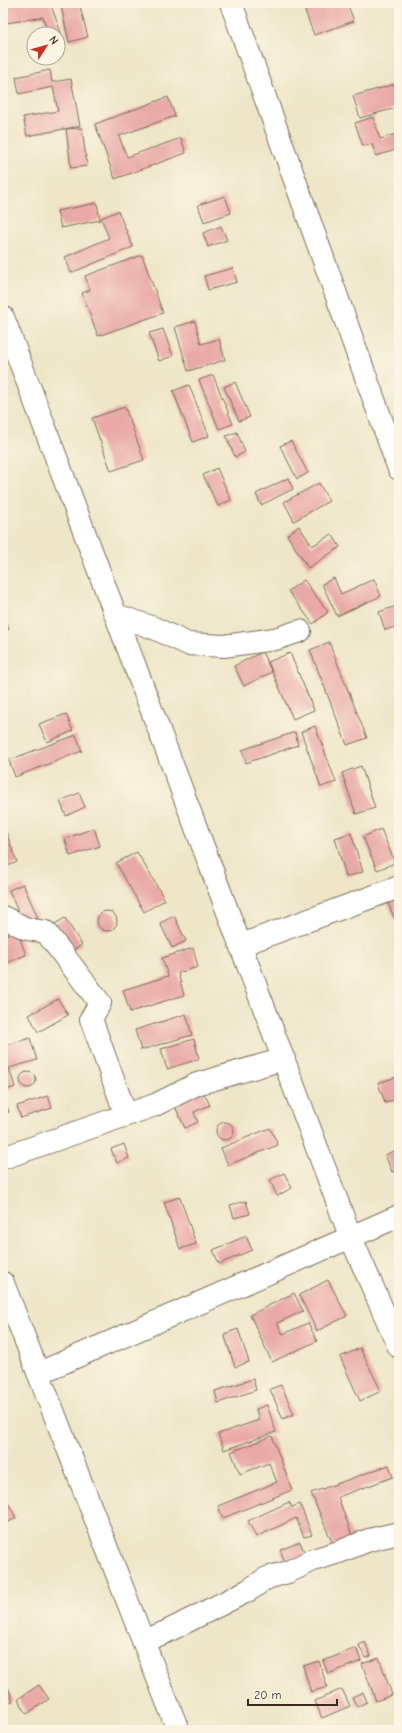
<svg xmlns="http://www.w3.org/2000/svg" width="402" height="1733" font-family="'Comic Neue',sans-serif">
<rect width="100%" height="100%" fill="#fcf5e5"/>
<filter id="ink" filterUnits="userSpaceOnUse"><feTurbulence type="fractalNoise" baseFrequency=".025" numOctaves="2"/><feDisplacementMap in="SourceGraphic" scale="8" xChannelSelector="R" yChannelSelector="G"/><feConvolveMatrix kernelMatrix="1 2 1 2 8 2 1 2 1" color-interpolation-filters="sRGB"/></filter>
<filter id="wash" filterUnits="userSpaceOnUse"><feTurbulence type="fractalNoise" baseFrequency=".012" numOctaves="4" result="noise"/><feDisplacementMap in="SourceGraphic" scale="16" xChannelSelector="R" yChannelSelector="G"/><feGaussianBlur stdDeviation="0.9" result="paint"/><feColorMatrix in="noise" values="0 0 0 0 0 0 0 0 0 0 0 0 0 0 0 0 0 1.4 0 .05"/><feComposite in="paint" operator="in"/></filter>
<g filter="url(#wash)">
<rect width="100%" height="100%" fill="#eee6c7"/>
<g id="blocks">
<!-- building -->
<path fill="#e9a9a6" d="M18 3H50L64 41 58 43V34H48L43 17 7 23 3 6Z
M70 3H79L88 37 69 42 61 6Z
M302 3H347L354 21 314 35Z
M50 70 52 82 71 79 80 126 27 136 23 117 58 111 53 87 19 94 16 77Z
M399 83V107L360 118 353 96Z
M168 97 175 116 119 136 127 157 181 138 186 153 115 179 95 124Z
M373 117 380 139 399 133V149L376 156 372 144 363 146 355 123Z
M82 128 87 166 71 168 66 129Z
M225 196 231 213 204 222 198 205Z
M97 203 100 220 61 228 57 211Z
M118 211 133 247 71 273 65 257 109 238 101 218Z
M221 226 227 240 208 247 203 233Z
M142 255 163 313 98 336 82 293 90 290 85 276Z
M233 268 237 282 208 290 204 276Z
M195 321 201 344 219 339 225 360 188 371 175 327Z
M163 329 173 356 159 361 149 333Z
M213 375 233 424 219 429 199 380Z
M235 382 250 417 239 421 224 387Z
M189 385 209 436 193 442 173 391Z
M125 407 144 460 111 471 92 418Z
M237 432 245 452 235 457 226 436Z
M291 441 308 473 297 479 280 446Z
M217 468 231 500 218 506 203 475Z
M288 478 293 489 261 505 256 494Z
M319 483 329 501 294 521 284 502Z
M299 526 312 546 332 534 340 547 308 568 287 535Z
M334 578 341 594 374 579 381 596 337 616 322 584Z
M304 580 328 612 313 624 288 591Z
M399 605V626L385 630 379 612Z
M3 617 9 629 3 631Z
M329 642 367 738 347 745 310 650Z
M262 652 272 672 244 686 234 666Z
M290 653 314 710 293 719 268 662Z
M66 714 73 731 47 742 39 724Z
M315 726 336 782 321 787 301 732Z
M295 732 298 745 246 763 242 750Z
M76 735 82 751 15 777 9 760Z
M361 766 375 808 356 814 342 773Z
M79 793 85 807 66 816 60 801Z
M3 824 17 862 3 868Z
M94 828 100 846 70 856 65 839Z
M381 829 395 863 377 870 363 837Z
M351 833 363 872 346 877 335 838Z
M137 852 165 900 144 912 116 863Z
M23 884 38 918 23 924 9 890Z
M399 897V919L395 920 387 901Z
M97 921a10 10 0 1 1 20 0a10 10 0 1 1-20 0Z
M174 916 186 941 172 948 160 923Z
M65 918 82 945 70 952 53 925Z
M17 931 26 955 3 964V936Z
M193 948 198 967 178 973 184 995 130 1012 123 990 168 976 162 958Z
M58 999 68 1015 38 1032 29 1015Z
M186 1014 192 1035 141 1050 135 1030Z
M30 1038 37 1060 9 1068 15 1087 3 1091V1046Z
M194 1039 199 1059 167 1069 161 1049Z
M20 1080a8 8 0 1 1 16 0a8 8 0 1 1-16 0Z
M399 1076V1098L385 1103 378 1083Z
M201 1088 210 1105 194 1112 198 1122 185 1128 173 1102Z
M48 1096 52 1108 21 1118 17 1106Z
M4 1099 9 1112 3 1114V1100Z
M216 1131a9 9 0 1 1 18 0a9 9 0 1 1-18 0Z
M270 1128 278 1145 228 1165 221 1148Z
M124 1144 129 1158 117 1163 111 1149Z
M399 1149V1170L392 1172 385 1155Z
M284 1173 292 1188 277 1196 270 1180Z
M180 1197 196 1244 180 1249 164 1202Z
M246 1201 250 1214 234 1218 230 1205Z
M246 1236 252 1250 219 1264 213 1250Z
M328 1280 347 1316 317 1331 299 1295Z
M294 1293 303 1311 277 1323 283 1334 308 1323 317 1341 272 1362 250 1315Z
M238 1329 249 1362 235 1367 224 1334Z
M360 1348 381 1391 360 1401 340 1357Z
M253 1379 256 1390 218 1403 215 1391Z
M281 1385 294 1414 283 1419 270 1389Z
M267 1405 276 1432 224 1450 218 1434 259 1420 256 1409Z
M272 1436 292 1490 223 1518 218 1506 277 1482 269 1463 240 1474 231 1452Z
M389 1465 393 1477 338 1497 353 1538 334 1547 311 1493Z
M3 1494 16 1518 3 1525Z
M289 1502 292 1507 300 1504 312 1535 304 1537 296 1518 256 1537 248 1521Z
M300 1542 306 1556 286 1564 280 1550Z
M365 1642 371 1656 365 1658 359 1645Z
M356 1648 361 1661 328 1674 323 1661Z
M379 1658 392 1695 376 1701 362 1664Z
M319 1661 327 1687 311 1692 303 1666Z
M3 1674 13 1701 3 1705Z
M39 1685 49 1699 27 1714 18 1699Z
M342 1689 350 1706 322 1718 315 1701Z
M363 1692 367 1702 357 1707 352 1697Z"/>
</g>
</g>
<g filter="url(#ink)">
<use href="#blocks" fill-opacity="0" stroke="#7a6c59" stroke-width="1"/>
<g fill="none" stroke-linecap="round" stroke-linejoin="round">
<!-- minor casing -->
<g stroke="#7a6c59" stroke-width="24">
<path id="minor" d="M231 3 399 469
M3 317 351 1238 399 1347
M116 615 154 628 188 644 224 646 275 639 300 631
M3 917 27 929 46 932 100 1003 91 1019 126 1115
M241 945 399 887
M3 1158 155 1105 197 1084 284 1059
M3 1283 178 1730
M39 1373 399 1216
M143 1641 166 1632 249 1590 267 1578 288 1572 313 1560 339 1552 369 1540 399 1533"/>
</g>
<!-- minor -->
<use href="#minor" stroke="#fff" stroke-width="22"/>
</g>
</g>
<!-- margin -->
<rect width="402" height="1733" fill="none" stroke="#fcf5e5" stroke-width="16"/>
<!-- north arrow -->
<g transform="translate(46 46) rotate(53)"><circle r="19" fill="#fcf5e5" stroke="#afa495"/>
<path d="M0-3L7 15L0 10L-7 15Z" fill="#c8321e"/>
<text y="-6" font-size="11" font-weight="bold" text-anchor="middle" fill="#3b2a1e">N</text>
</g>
<!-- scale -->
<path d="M248 1699v6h89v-6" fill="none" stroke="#3b2a1e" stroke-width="2"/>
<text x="254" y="1699" font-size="12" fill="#3b2a1e" stroke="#fcf5e5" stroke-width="3" paint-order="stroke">20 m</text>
</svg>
